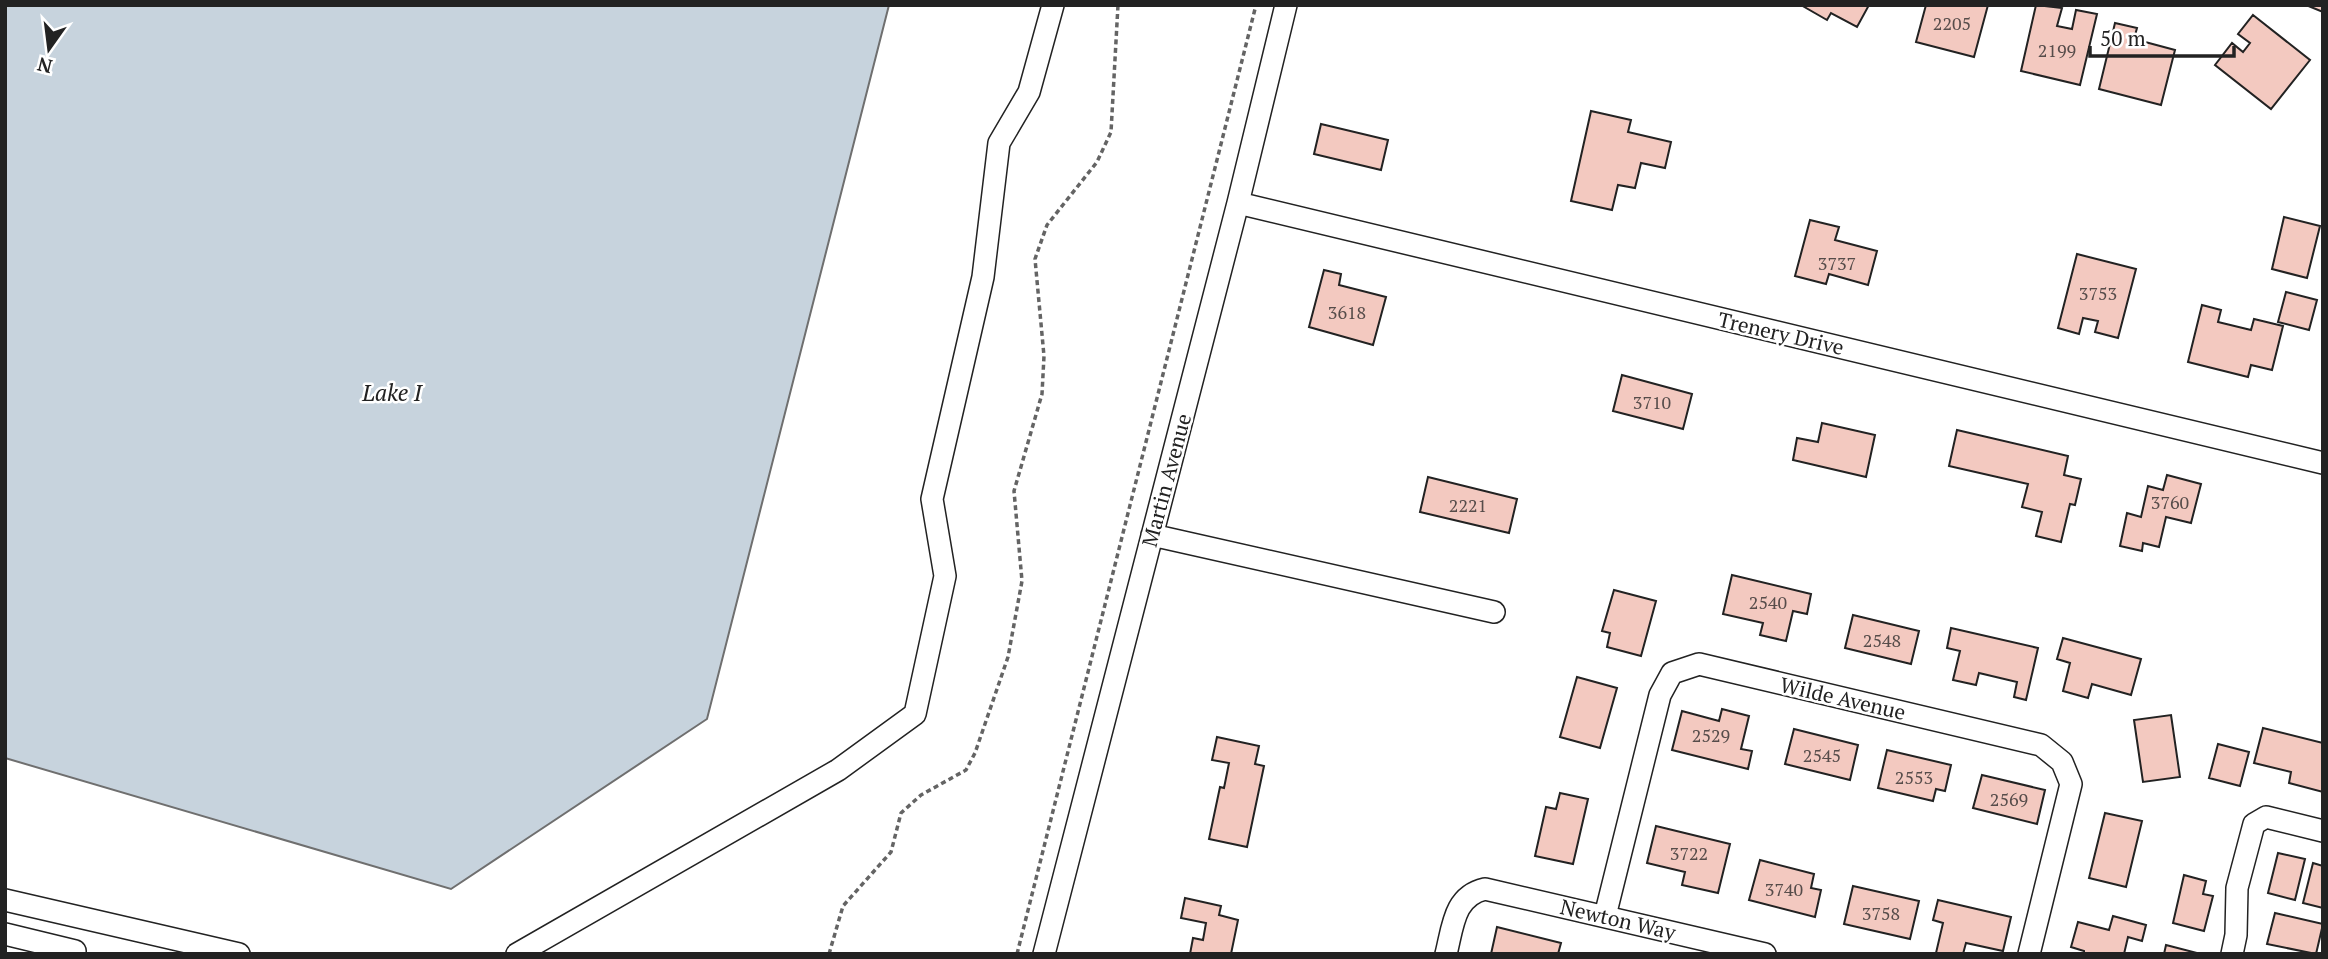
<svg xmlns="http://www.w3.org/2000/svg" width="2328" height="959" font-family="'PT Serif',serif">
<rect width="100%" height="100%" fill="#fff"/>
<!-- water -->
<path fill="#c7d3dd" stroke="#6f6f6f" stroke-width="2" d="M5 5H889L707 719 451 889 5 758Z"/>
<!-- building -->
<path fill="#f3c9c0" stroke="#222" stroke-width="2" d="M1801 5H1869L1857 27 1831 13 1827 20Z
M1926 5H1988L1974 57 1916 42Z
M2036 5 2062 8 2057 26 2072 29 2076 10 2097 14 2080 85 2021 71Z
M2306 5H2323V12Z
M2253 15 2310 60 2271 109 2215 65 2232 43 2243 52 2250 43 2238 34Z
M2115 23 2137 28 2134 39 2175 50 2161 105 2099 89Z
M1591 111 1631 120 1628 132 1671 142 1665 168 1641 163 1635 188 1618 185 1612 210 1571 201Z
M1321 124 1388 140 1381 170 1314 154Z
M2284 217 2320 226 2307 278 2272 269Z
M1810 220 1839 227 1835 240 1877 251 1868 285 1829 274 1826 284 1795 276Z
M2077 254 2136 269 2118 338 2095 332 2098 321 2083 318 2079 334 2058 328Z
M1324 270 1341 274 1339 285 1386 297 1373 345 1309 327Z
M2286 292 2317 300 2309 330 2278 322Z
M2202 305 2221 310 2218 322 2251 330 2254 319 2283 326 2272 370 2251 365 2248 377 2188 362Z
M1622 375 1692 394 1683 429 1613 411Z
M1822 423 1875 435 1866 477 1793 460 1797 438 1818 442Z
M1957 430 2068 456 2064 475 2081 479 2075 505 2070 504 2061 542 2036 536 2042 512 2022 507 2028 484 1949 466Z
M2167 475 2201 484 2191 523 2166 517 2159 547 2143 543 2142 551 2120 546 2127 513 2141 517 2148 486 2163 490Z
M1428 477 1517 499 1509 533 1420 512Z
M1732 575 1811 594 1807 614 1793 611 1786 641 1760 635 1763 623 1723 614Z
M1614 590 1656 601 1641 656 1607 647 1610 633 1602 631Z
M1853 615 1919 631 1911 664 1845 648Z
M1951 628 2038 648 2026 700 2014 697 2017 682 1979 673 1976 685 1953 680 1960 651 1947 648Z
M2063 638 2141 659 2131 695 2092 684 2088 698 2063 691 2070 663 2057 659Z
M1577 677 1617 688 1600 748 1560 737Z
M1722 709 1749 716 1741 749 1752 751 1748 769 1672 750 1682 711 1719 721Z
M2171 715 2180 777 2143 782 2134 720Z
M2263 728 2323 743V792L2289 783 2291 772 2254 763Z
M1794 729 1858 745 1850 780 1785 764Z
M1217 737 1259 746 1255 764 1264 766 1247 847 1209 839 1220 787 1224 788 1229 763 1212 760Z
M2218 744 2249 752 2240 786 2209 778Z
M1887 750 1951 765 1945 791 1936 789 1933 801 1878 788Z
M1982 775 2045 790 2037 824 1973 808Z
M1560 793 1588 799 1573 864 1535 856 1546 807 1556 809Z
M2105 813 2142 821 2126 887 2089 878Z
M1656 826 1730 844 1718 893 1682 885 1685 872 1647 863Z
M2278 853 2305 859 2295 900 2268 893Z
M1760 860 1814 874 1811 888 1821 890 1815 917 1749 900Z
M2313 863 2323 866V908L2303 903Z
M2184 875 2206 881 2203 894 2213 896 2204 931 2173 923Z
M1853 886 1919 901 1910 939 1844 924Z
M1185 898 1221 906 1219 915 1238 920 1231 954H1190L1193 938 1203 940 1206 923 1181 918Z
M1938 900 2011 917 2003 951 1966 943 1963 954 1936 953 1943 923 1933 920Z
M2275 913 2323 924 2316 954 2267 944Z
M2113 916 2146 925 2142 941 2128 937 2124 954H2084V951L2071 947 2078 922 2109 930Z
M1497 927 1561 943 1558 954H1491Z
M2166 945 2197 953V954H2164Z"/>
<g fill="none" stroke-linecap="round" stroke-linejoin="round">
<!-- minor casing -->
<g stroke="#222" stroke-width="24">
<path id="minor" d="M1238 203 2323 463
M1152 535 1494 612
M5 900 239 954
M1605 916 1660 695 1672 673 1699 664 2041 745 2062 762 2071 784 2029 954
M5 934 75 951 74 954
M517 954 838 770 915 714 945 576 932 499 983 277 999 143 1029 92 1053 5
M1044 954 1238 203 1286 5
M1446 954C1453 926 1454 896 1485 889L1765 954
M2232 954 2236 935 2237 888 2254 824 2266 817 2323 831"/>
</g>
<!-- path -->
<path stroke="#646464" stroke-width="3.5" stroke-dasharray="5 3.5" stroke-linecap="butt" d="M829 954 843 906 891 852 901 813 921 795 966 770 975 753 1008 657 1022 581 1014 491 1042 394 1044 356 1035 259 1047 225 1097 162 1111 132 1118 5
M1017 954 1256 5"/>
<!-- minor -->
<use href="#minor" stroke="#fff" stroke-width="21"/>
</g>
<g text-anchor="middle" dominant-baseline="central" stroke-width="5" stroke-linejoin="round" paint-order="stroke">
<!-- number labels -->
<g font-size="18" fill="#564c4a">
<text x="1952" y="23">2205</text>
<text x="2057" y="50">2199</text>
<text x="1837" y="263">3737</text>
<text x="2098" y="293">3753</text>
<text x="1347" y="312">3618</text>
<text x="1652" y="402">3710</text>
<text x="2170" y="502">3760</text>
<text x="1468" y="505">2221</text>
<text x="1768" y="602">2540</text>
<text x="1882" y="640">2548</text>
<text x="1711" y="735">2529</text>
<text x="1822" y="755">2545</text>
<text x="1914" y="777">2553</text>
<text x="2009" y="799">2569</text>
<text x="1689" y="853">3722</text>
<text x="1784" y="889">3740</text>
<text x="1881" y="913">3758</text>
</g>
<!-- street labels -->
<g font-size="21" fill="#222" stroke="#fff">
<text transform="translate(1781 333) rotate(13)">Trenery Drive</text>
<text transform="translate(1166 480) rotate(-75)">Martin Avenue</text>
<text transform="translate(1843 698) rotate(13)">Wilde Avenue</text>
<text transform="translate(1618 919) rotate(13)">Newton Way</text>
</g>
<!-- water labels -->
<g font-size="23" font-style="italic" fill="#222" stroke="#fff">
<text x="392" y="392">Lake I</text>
</g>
</g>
<!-- border -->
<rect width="2328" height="959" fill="none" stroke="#222222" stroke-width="14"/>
<!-- north arrow -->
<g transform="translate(49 49) rotate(194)" stroke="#ffffff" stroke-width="5" paint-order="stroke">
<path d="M0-5L12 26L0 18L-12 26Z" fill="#222222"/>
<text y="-10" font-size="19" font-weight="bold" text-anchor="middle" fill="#222222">N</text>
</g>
<!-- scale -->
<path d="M2090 46v10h144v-10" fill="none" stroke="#222222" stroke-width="3.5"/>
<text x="2100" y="46" font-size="21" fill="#222222" stroke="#ffffff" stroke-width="5" paint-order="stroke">50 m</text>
</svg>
